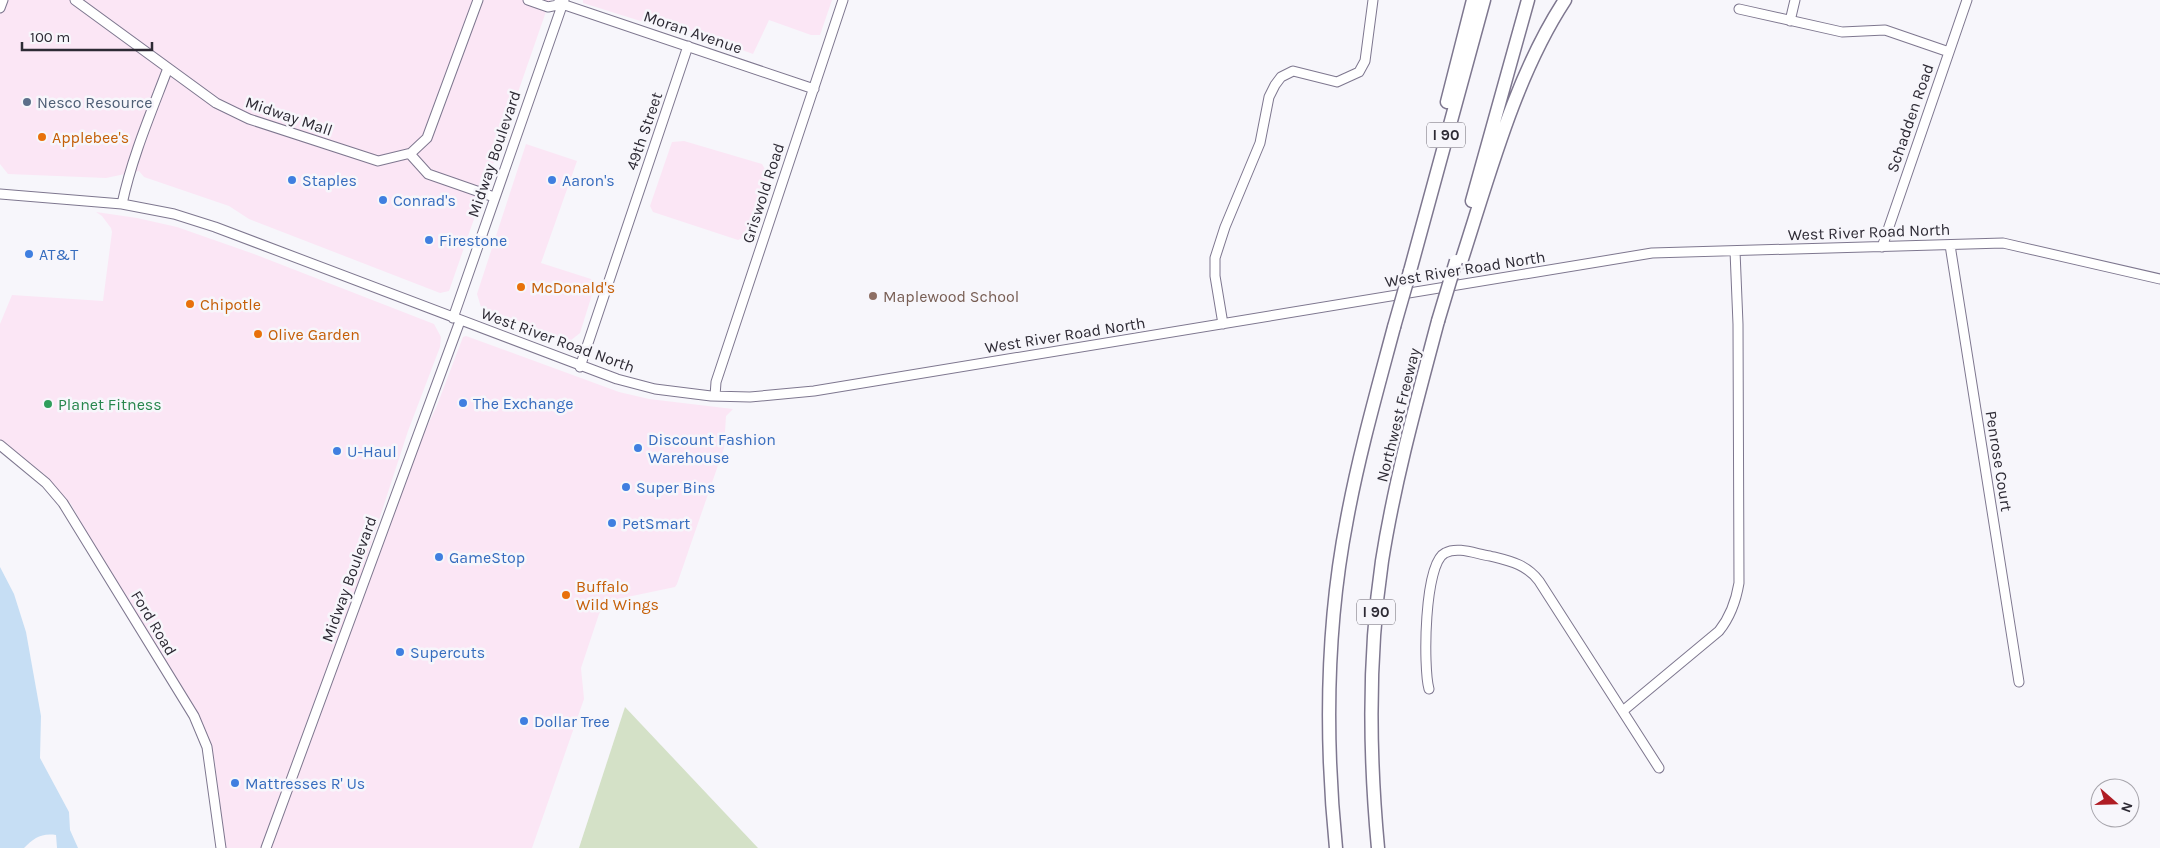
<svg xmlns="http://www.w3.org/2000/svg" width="2160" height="848" font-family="Karla,sans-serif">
<rect width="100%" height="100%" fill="#f7f6fb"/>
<!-- commercial -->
<path fill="#fbe6f5" d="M0 0H550L449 291 440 293 249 219 229 206 144 177 139 171 106 178 8 174 0 164Z
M583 0H832L820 35H811L769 20 753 54 686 29 685 35 583 3Z
M684 141 762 164 769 176 747 236 738 240 653 212 650 206 672 142Z
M526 144 577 161 541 263 591 279 595 285 580 333 570 341 481 307 477 294Z
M96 212 137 218 177 227 254 254 434 324 441 337 440 347 408 431 362 572 261 848H225L215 764 203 725 98 554 71 504 44 474 0 439V324L12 295 103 301 112 232 111 228 102 216Z
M466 336 619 392 649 399 733 409 726 416 724 448 677 584 675 587 613 600 603 607 599 614 581 668 584 699 532 848H271L421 439 436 408 463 337Z"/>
<!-- green -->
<path fill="#d4e1c7" d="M625 707 758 848H579Z"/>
<!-- water -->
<path fill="#c6def4" d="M0 567 14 594 26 632 41 716 40 758 69 812 70 830 78 848H57L56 835C41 833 34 838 24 848H0Z"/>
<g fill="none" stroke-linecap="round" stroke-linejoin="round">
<!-- minor casing -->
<g stroke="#7e778f" stroke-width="11">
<path id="minor" d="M75 0 216 103 249 119 378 161 411 153 427 138 478 0
M528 0 548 7 562 4
M559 1 562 4 814 89
M0 8 3 0
M1739 9 1842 32 1885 30 1949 52
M1790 21 1795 0
M410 154 428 174 494 197
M0 194 122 204 174 214 215 227 617 379 655 389 711 396 750 397 814 391 1652 253 2003 243 2160 279
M122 204C132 157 151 113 168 68
M1950 245 2019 682
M1882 247 1967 0
M453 318 564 0
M1223 324 1215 276V258L1225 227 1260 143 1269 97 1275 85 1281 77 1293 71 1337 82 1359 72 1365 61 1373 0
M580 367 688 46
M715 396 716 382 843 0
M0 445 46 483 63 503 194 716 207 747 221 848
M1429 689C1423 668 1424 563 1445 553 1458 546 1476 554 1490 556 1510 561 1526 564 1539 581L1659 768
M1624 710 1719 631C1731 616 1736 601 1739 583L1738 324 1735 251
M266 848 460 321"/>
</g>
<!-- highway casing -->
<g stroke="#7e778f" stroke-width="15">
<path id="highway" d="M1447 102 1473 0
M1472 201 1528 0
M1461 262C1489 176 1515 76 1565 0
M1410 271 1484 0
M1336 848C1325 739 1326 627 1347 519 1359 454 1377 391 1394 327
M1378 848C1369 752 1368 656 1382 561 1395 479 1417 400 1438 321"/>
</g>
<!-- minor -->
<use href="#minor" stroke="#fff" stroke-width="9"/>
<!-- highway -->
<use href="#highway" stroke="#fff" stroke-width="12"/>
<!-- highway-bridge casing -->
<g stroke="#7e778f" stroke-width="15" stroke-linecap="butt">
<path id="highway-bridge" d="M1438 321 1456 261
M1394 327 1410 271"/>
</g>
<!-- highway-bridge -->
<use href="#highway-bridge" stroke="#fff" stroke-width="12"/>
</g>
<!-- markers -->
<circle fill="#5c6f8a" stroke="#f7f6fb" stroke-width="2" cx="27" cy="102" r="5"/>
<g fill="#e8710a" stroke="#f7f6fb" stroke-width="2">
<circle cx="42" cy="137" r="5"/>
<circle cx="521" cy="287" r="5"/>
<circle cx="190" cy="304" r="5"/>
<circle cx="258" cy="334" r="5"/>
<circle cx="566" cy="595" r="5"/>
</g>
<g fill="#3f7fe0" stroke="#f7f6fb" stroke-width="2">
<circle cx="292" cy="180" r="5"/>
<circle cx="552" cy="180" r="5"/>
<circle cx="383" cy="200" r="5"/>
<circle cx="429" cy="240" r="5"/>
<circle cx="29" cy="254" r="5"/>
<circle cx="463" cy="403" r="5"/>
<circle cx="638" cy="448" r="5"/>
<circle cx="337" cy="451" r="5"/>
<circle cx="626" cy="487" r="5"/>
<circle cx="612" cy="523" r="5"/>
<circle cx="439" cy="557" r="5"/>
<circle cx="400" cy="652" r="5"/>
<circle cx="524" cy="721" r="5"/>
<circle cx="235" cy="783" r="5"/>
</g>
<circle fill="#8d6e63" stroke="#f7f6fb" stroke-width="2" cx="873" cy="296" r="5"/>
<circle fill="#2e9e5b" stroke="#f7f6fb" stroke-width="2" cx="48" cy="404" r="5"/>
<g text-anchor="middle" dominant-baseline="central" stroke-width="5" stroke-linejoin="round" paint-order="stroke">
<!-- shield labels -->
<g fill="#f7f6fb" stroke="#6a6770" stroke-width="1">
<rect x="1427" y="122.5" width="38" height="25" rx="4"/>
<rect x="1357" y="599.5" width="38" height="25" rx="4"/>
</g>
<g font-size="15" font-weight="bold" fill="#2d2a34">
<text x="1446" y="135">I 90</text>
<text x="1376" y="612">I 90</text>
</g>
<!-- street labels -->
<g font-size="16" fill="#2d2a34" stroke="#f7f6fb">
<text transform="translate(693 32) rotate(19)">Moran Avenue</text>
<text transform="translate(289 116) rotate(19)">Midway Mall</text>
<text transform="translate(1910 118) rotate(-71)">Schadden Road</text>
<text transform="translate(644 131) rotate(-71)">49th Street</text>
<text transform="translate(494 154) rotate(-71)">Midway Boulevard</text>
<text transform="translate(763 193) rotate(-72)">Griswold Road</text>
<text transform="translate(1869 232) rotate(-2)">West River Road North</text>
<text transform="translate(1465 269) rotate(-9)">West River Road North</text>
<text transform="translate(1065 335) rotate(-9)">West River Road North</text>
<text transform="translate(558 340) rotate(20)">West River Road North</text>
<text transform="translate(1398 415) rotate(-76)">Northwest Freeway</text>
<text transform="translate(1999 461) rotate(81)">Penrose Court</text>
<text transform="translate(349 579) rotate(-70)">Midway Boulevard</text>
<text transform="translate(154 623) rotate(59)">Ford Road</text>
</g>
<!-- service labels -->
<g font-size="16" fill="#4e5e75" stroke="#f7f6fb" text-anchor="start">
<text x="37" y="102">Nesco Resource</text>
</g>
<!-- food labels -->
<g font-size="16" fill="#c56008" stroke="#f7f6fb" text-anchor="start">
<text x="52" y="137">Applebee's</text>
<text x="531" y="287">McDonald's</text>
<text x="200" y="304">Chipotle</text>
<text x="268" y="334">Olive Garden</text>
<text x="576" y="586">Buffalo<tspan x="576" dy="18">Wild Wings</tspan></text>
</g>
<!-- shop labels -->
<g font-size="16" fill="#366cbe" stroke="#f7f6fb" text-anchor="start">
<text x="302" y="180">Staples</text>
<text x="562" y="180">Aaron's</text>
<text x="393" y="200">Conrad's</text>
<text x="439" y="240">Firestone</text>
<text x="39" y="254">AT&amp;T</text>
<text x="473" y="403">The Exchange</text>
<text x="648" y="439">Discount Fashion<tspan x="648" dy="18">Warehouse</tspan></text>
<text x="347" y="451">U-Haul</text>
<text x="636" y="487">Super Bins</text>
<text x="622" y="523">PetSmart</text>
<text x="449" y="557">GameStop</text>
<text x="410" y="652">Supercuts</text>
<text x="534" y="721">Dollar Tree</text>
<text x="245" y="783">Mattresses R' Us</text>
</g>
<!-- education labels -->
<g font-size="16" fill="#785e54" stroke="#f7f6fb" text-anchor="start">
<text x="883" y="296">Maplewood School</text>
</g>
<!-- leisure labels -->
<g font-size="16" fill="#27864d" stroke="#f7f6fb" text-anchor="start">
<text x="58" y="404">Planet Fitness</text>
</g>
</g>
<!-- north arrow -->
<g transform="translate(2115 803) rotate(110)"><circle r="24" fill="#f7f6fb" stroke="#a6a4ab"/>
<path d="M0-4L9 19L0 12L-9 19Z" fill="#af1c24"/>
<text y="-8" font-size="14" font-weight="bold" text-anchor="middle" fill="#2d2a34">N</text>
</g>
<!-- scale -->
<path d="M22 42v8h130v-8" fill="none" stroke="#2d2a34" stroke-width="2.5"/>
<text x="30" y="42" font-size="15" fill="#2d2a34" stroke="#f7f6fb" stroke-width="4" paint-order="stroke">100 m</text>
</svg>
